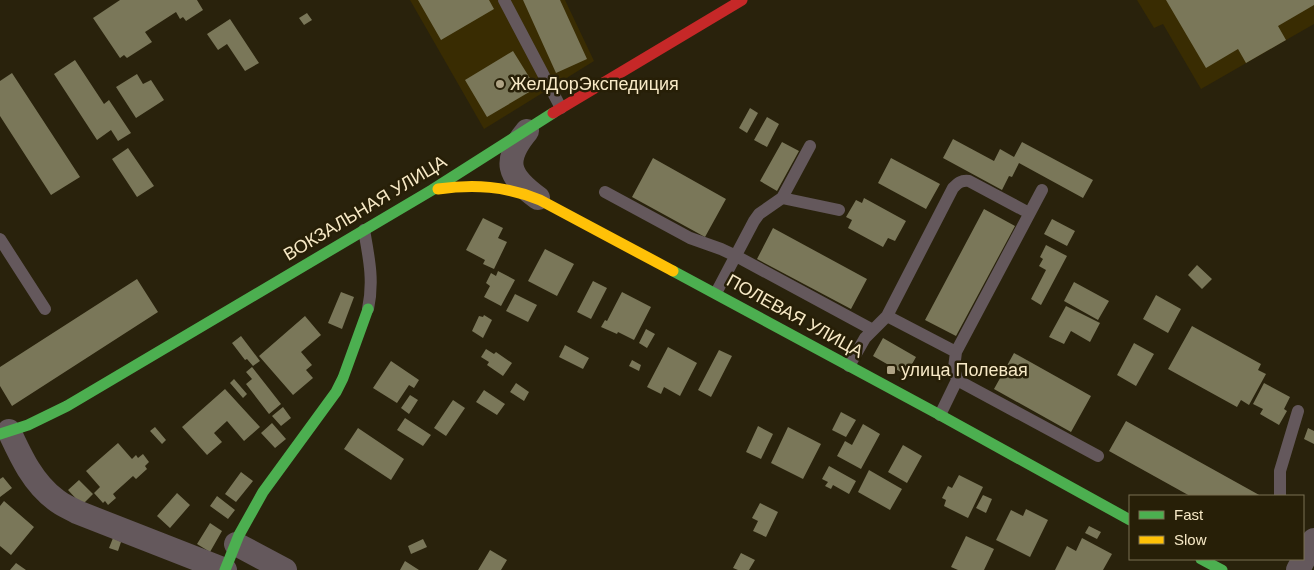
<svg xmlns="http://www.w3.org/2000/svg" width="1314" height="570" font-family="Arial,sans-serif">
<rect width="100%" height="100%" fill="#29220c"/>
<!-- built -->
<path fill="#392c02" d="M410 0H565L594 61 484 129Z
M1137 0H1314V24L1201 89 1163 24 1154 28Z"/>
<!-- building -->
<path fill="#7a7759" d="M120 0H197L203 10 186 21 183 17 180 19 176 12 145 32 152 42 127 58 124 55 120 58 93 18Z
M418 0H489L494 9 441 40Z
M523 0H560L587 59 556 73Z
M1166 0H1314V5L1278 26 1286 40 1246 63 1238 49 1206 68Z
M307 13 312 20 304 25 299 18Z
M230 19 259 63 245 71 227 44 218 50 207 34Z
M513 51 536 88 487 117 465 80Z
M75 60 104 104 109 100 131 133 118 141 111 130 97 140 54 74Z
M12 73 80 177 51 195 0 116V81Z
M137 74 143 84 151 80 164 100 136 118 116 87Z
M750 108 758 113 747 133 739 128Z
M767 117 779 124 767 147 754 140Z
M953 139 994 161 1000 149 1014 157 1022 142 1093 180 1083 198 1019 163 1012 177 1009 176 1002 190 943 158Z
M782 142 799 151 777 191 760 181Z
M128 148 154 186 137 197 112 159Z
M653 158 726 199 705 237 632 197Z
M891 158 940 184 926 209 878 183Z
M864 198 906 221 895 241 888 238 883 247 848 228 852 220 846 217 856 200 862 203Z
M984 209 1015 226 956 336 925 320Z
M483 218 503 228 498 238 507 242 494 269 483 264 485 260 466 250Z
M1052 219 1075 231 1067 246 1044 234Z
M773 228 867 279 851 309 757 259Z
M1046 245 1067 256 1041 305 1031 299 1046 270 1039 266 1043 259 1040 257Z
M545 249 574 264 557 296 528 281Z
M1197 265 1212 279 1202 289 1188 275Z
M498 271 515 280 501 306 484 297 490 286 486 283 491 273 496 276Z
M137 279 158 312 12 406 0 386V367Z
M593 281 607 288 591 319 577 312Z
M1074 282 1109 301 1098 320 1064 301Z
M341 292 354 297 342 329 328 323Z
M622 292 651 307 634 340 618 332 617 334 601 327 605 320 607 321Z
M515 294 537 305 528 322 506 311Z
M1156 295 1181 309 1168 333 1143 319Z
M1066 306 1100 323 1090 342 1071 331 1064 344 1049 337Z
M484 315 492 320 483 338 472 331 479 316 483 317Z
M305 316 321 335 301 352 312 365 306 370 313 378 293 395 259 356Z
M1192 326 1261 364 1258 370 1266 374 1249 405 1241 400 1237 407 1168 369Z
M646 329 655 334 647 348 639 343Z
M241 336 260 361 253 366 247 359 245 360 232 343Z
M883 338 916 357 906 375 873 356Z
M1134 343 1154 354 1136 386 1117 375Z
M565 345 589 358 583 369 559 357Z
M668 347 697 363 680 396 664 387 661 394 647 387Z
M486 349 494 354 496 352 512 363 503 376 487 365 489 362 481 357Z
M719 350 732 356 711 397 698 390Z
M1014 353 1091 396 1071 432 994 389Z
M632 360 641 365 639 371 629 366Z
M391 361 419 380 414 388 409 385 397 403 373 388Z
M252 367 281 404 269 414 246 384 252 379 246 372Z
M234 379 247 394 243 398 230 383Z
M516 383 529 392 524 401 510 392Z
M1264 383 1290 397 1284 409 1287 411 1279 425 1260 414 1263 409 1253 404Z
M225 389 260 427 244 441 227 421 214 433 222 442 207 455 182 427Z
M484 390 505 404 497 415 476 402Z
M410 395 418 400 409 414 401 408Z
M453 400 465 408 446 436 434 428Z
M283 407 291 418 281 426 272 416Z
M841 412 856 420 846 437 832 430Z
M405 418 431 435 423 446 397 430Z
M1126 421 1261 496H1190L1109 451Z
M272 423 286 439 275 448 261 433Z
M863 424 880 434 861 469 837 456 845 441 852 445Z
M758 426 773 434 761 459 746 452Z
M155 427 166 440 162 444 150 431Z
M788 427 821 444 803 479 771 463Z
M358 428 404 459 391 480 344 449Z
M1308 428 1314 431V444L1304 439Z
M118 443 132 459 136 455 138 458 143 454 149 462 145 466 147 469 136 479 133 476 113 494 116 498 108 505 105 501 103 503 94 493 100 487 86 471Z
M903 445 922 456 907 483 888 472Z
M829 466 856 481 849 494 833 485 831 489 825 486 828 482 822 479Z
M869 470 902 489 890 510 858 492Z
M241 472 253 481 236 502 225 494Z
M959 475 983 487 968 518 944 506 946 500 942 498 948 486 952 488Z
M3 477 12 488 0 497V479Z
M79 480 93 494 82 505 68 490Z
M177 493 190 505 170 528 157 516Z
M983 495 992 499 986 513 976 508Z
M217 496 235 510 228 519 210 506Z
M4 501 34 527 11 555 0 546V506Z
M760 503 778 512 766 537 753 531 758 521 752 518Z
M1026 509 1048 520 1030 557 996 540 1011 510 1023 516Z
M210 523 222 531 210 552 197 544Z
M1089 526 1101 532 1097 539 1085 533Z
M966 536 994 549 984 570H958L951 567Z
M113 538 121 542 118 551 109 548Z
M1082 538 1112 554 1103 570H1055L1067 546 1076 551Z
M423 539 427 547 411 554 408 546Z
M490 550 507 560 501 570H478Z
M741 553 755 560 749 570H738L733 568Z
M405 561 419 570H400Z
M16 563 26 570H10Z"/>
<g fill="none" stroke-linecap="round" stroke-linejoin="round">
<!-- lane -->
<path stroke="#64585c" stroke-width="12" d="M504 0 561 108
M605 192 690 238 721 249 736 256 873 330
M782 198 839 210
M364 230C369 258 374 281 368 309
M0 239 45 309
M716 293 754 221 759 214 782 198 810 146
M887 316 956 352
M849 366 865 338 887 316 953 188C958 183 961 180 969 181L1029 213
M957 380 1098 456
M940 415 957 380 954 368 956 352 1042 190
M1280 496V471L1298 411"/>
<!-- street -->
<path stroke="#64585c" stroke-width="24" d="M527 131C502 161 508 176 538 198
M9 431C21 457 33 483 56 500 62 505 70 508 77 512L225 570
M236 544 285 570
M1298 570 1314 540"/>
<!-- fast -->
<path stroke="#4caf50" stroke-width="11" d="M673 271 940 415 1130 520
M0 434 28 425 67 406 432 190 553 113
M1201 559 1222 570
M225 570 239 535 263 492 336 392 343 378 368 309"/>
<!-- slow -->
<path stroke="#ffc107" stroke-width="11" d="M438 189C474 184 506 186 540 200L673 271"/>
<!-- jam -->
<path stroke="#c62828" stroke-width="11" d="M553 113 742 0"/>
</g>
<!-- markers -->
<g fill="#afa385" stroke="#271f07" stroke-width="2">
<circle cx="500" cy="84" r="5"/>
<rect x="886" y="365" width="10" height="10" rx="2.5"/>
</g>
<g text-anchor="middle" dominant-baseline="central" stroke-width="5" stroke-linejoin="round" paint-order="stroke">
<!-- poi labels -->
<g font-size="18" fill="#f7e9c6" stroke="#271f07" text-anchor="start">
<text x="510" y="84">ЖелДорЭкспедиция</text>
<text x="901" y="370">улица Полевая</text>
</g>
<!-- street labels -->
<g font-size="18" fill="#f7e9c6" stroke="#271f07">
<text transform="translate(365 208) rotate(-31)">ВОКЗАЛЬНАЯ УЛИЦА</text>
<text transform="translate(795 316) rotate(29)">ПОЛЕВАЯ УЛИЦА</text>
</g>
</g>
<!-- legend -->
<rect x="1129" y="495" width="175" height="65" fill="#271f07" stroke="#7a7053"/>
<rect x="1139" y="511" width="25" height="8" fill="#4caf50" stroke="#7a7053"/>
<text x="1174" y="520" font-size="15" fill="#f7e9c6">Fast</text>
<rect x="1139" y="536" width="25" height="8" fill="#ffc107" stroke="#7a7053"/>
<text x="1174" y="545" font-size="15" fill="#f7e9c6">Slow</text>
</svg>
